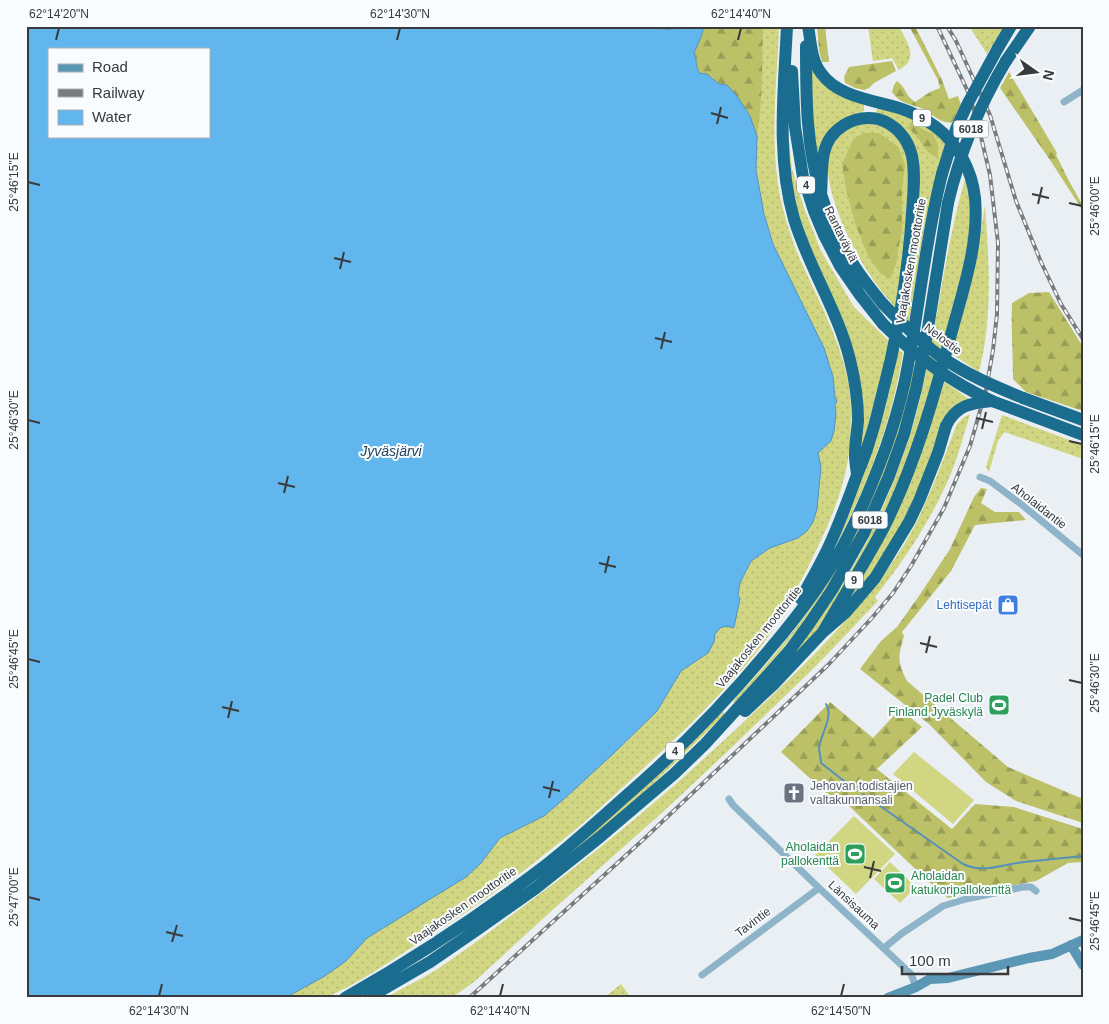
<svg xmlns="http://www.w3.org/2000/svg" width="1109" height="1024" font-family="Helvetica,sans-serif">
<defs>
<pattern id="grass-dots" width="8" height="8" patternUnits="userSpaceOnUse" patternTransform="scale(1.25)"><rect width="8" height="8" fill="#d1d683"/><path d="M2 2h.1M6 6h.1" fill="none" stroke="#b4b872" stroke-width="1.8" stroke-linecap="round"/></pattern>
<pattern id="forest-firs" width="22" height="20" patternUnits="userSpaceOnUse" patternTransform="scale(1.25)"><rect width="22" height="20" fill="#bcc167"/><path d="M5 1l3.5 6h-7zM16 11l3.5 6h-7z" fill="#9a9e56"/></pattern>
</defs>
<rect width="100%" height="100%" fill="#eaeff4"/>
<!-- grass -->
<path fill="url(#grass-dots)" d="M704 26H779C777 87 768 149 783 209 786 221 790 233 794 245 813 292 840 335 849 386 852 405 851 424 850 443 846 490 826 531 805 573 791 599 777 626 759 649 722 695 679 736 636 775 608 801 580 827 550 850 506 886 459 918 411 948 389 962 368 976 346 988 340 990 335 994 329 996 319 1000 297 998 285 998L325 976 345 961 367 938 481 863 500 838 544 816 565 798 613 754 657 711 681 671 708 653 714 642 715 634 720 628 727 626 738 595 740 583 751 561 770 548 798 538 818 497 821 467 818 453 831 441 836 414 833 377 824 348 773 244 764 214 756 170 757 136 701 37Z
M868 26H899C907 43 920 58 899 70L892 58 873 61Z
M969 26H1005L987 54Z
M811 67C822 91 841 93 864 103V111C836 121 827 126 817 155L814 138Z
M878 106 923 123 946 143C927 202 918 262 909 323L903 317 915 153 876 113Z
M876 124C888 129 896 132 903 144 913 160 907 198 906 216 904 247 901 278 896 308 886 297 876 285 868 272 850 245 815 174 832 142 835 138 840 135 844 132 847 130 850 126 853 125 858 123 870 124 876 124Z
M788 133 792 169 804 208 821 251 854 307 890 342 860 456 861 404 803 233 789 176Z
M965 179 971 201 969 257 916 437 881 525 829 613 808 642 782 667C804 639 826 611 844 582 850 572 855 562 861 552 888 501 909 446 922 390 938 320 945 248 965 179Z
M985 205C989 261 993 317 979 372L952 354 976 261Z
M897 348 903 353C892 422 866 489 833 551Z
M914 364 916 365C903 427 882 487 852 544 847 554 842 564 836 574 807 621 772 663 735 703L733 701C765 666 796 631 822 591Z
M942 381 955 389 970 400 962 403 916 499 879 565 841 608 855 589Z
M970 414C965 431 960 449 954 466 935 514 907 557 875 597L878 601 818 664 726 753 664 811 547 915 474 982 451 998H386C402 988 420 980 436 970 471 947 504 921 537 896 606 845 671 790 734 731 789 680 846 627 890 566 899 552 909 538 916 523 932 491 944 457 957 424L964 417Z
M1002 415 1083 445V459L1004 432 998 441 989 472 986 467Z
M723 712 725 714C677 761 629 809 576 850 561 861 545 872 529 883Z
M621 984 631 998H604Z"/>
<!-- forest -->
<path fill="url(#forest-firs)" d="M704 26H763C762 63 763 100 757 136L750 116 727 85C720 84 716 83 712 77L699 73C696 66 697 60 694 53L701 37Z
M817 26H825L829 62H822L819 51Z
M909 26H915L942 80 949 99 958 96 961 105 952 123C948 122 943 122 940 120 934 117 929 112 923 109 910 103 901 105 892 92L894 85 897 81C906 87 905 96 915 102L930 92 940 88 938 80Z
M892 61 896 71 874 83 869 88 864 90 855 88 845 83 844 77 849 67Z
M1009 72 1057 153 1056 155 1069 181 1083 206V211L1052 163 1000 88Z
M910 123H914L922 129 933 134 938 145V156L935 157C923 151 920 136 909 129Z
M865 133H879L898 147 905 165 902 189V228L896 264 890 279 880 273 868 256 855 223 846 189 842 164 854 138Z
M1049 292 1083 347V411L1026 392 1013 379C1013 353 1011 328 1012 303L1029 293Z
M981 488 987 489 981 503 995 512H1019L1026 520 975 525 951 571 902 632 904 636C898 657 897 661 907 681L1008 767 1083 799V823L1016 801 986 782 929 724 860 669 881 641 897 627 921 593 950 549 974 497Z
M830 702 873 738 900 709 922 727 877 769 952 829 975 804 1014 807 1083 829V862L1068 863 1036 881 948 898 928 881 848 805 834 800 781 752Z"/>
<!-- garden -->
<path fill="#d1d683" d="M914 752 974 800 953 824 893 774Z
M854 816 895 854 856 894 815 855Z
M890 862 916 887 900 903 874 879Z"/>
<!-- water -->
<path fill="#61b7ed" stroke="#5592b8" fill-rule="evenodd" d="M26 26H659L663 30 672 29 677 26H704L701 37 694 53C697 60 696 67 699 73L707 74 719 84 727 85 737 96 750 116 757 136 756 170 764 214 773 244 824 348 833 377 835 397 837 401 835 405 836 414 834 431 831 441 818 453 821 467 817 509 813 522 807 531 798 538 770 548 751 561 740 583 738 595 740 599 734 627 733 628 727 626 720 628 715 634 714 642 708 653 681 671 657 711 613 754 565 798 544 816 500 838 481 863 466 877 367 938 346 961 325 976 285 998H26ZM49 49H209V136H49Z"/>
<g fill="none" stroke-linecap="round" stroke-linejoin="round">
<!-- stream -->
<path stroke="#5592b8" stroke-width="2" d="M753 640 757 643
M826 704C834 715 821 735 819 747 819 752 821 758 821 763L844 781 857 787
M863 794 963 864C983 874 1004 864 1024 862 1044 860 1063 858 1083 856"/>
<!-- street -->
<path stroke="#8db4c8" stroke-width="7" d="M1064 102 1083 90
M980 477 990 481 1021 504 1083 555
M729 799 733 805 819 888 911 974 916 987
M884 948 901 934 943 906 966 899 1023 887H1031L1036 891
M702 975 819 888"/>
<!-- secondary -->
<path stroke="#5997b4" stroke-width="10" d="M1071 945 1083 965
M888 998 916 987 930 979 948 978 1029 958 1052 954 1083 940"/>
<!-- highway -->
<path stroke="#1a6d8e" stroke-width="12" d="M787 26C784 90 776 157 794 219 809 268 838 311 850 360 855 380 858 400 858 421 857 432 855 443 855 455 855 461 856 467 857 474
M808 26C811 42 811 60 821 73 838 97 873 100 899 108 912 112 925 119 936 127 958 144 972 170 975 198 979 243 964 287 952 331 934 397 915 465 884 527 865 563 843 597 823 632
M806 46C806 72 806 98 808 123 812 175 828 227 857 270 865 282 874 293 883 304
M998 48 1011 26
M1006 61 1030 26
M792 71 795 127 803 177 814 211 824 235 840 266 860 295 883 324
M1023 398 1083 420
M992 401 1083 435
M801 599C810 582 820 565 828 548 839 525 848 500 857 475 862 463 867 451 870 439 875 425 878 410 882 395 898 335 908 275 912 213 913 195 916 175 912 156 908 139 896 124 878 119 854 114 829 129 824 153 821 166 822 182 821 195
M745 711 775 683 823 632 845 613 875 578 909 522 919 501 938 453 946 426
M345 998C415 958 482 914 546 865 574 843 600 819 627 795 679 750 725 703 769 650 799 615 828 577 848 536 863 507 875 477 886 447 893 427 899 406 904 385 919 315 924 244 942 174
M368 998 430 962 478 929 536 888 600 837 674 774 705 744 767 676 790 650 809 624 832 590 864 533 889 476 904 434 916 389 927 334 948 203"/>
<!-- rail casing -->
<g stroke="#797c7f" stroke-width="4">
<path id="rail" d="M947 26 956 41 990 115 1016 201 1041 262 1061 304 1083 339
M469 998 645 838 828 665 871 619 893 593 911 566 944 508 970 446 986 390 993 350 997 314 998 243 990 175 978 124 969 94 937 26"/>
</g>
<!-- rail -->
<use href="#rail" stroke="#f9fcff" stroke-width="2" stroke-dasharray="5.5" stroke-linecap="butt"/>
<!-- highway-bridge -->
<path stroke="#1a6d8e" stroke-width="12" d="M942 174 956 129 968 103 998 48
M948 203C960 152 979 106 1006 61
M883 304C901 322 919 341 940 356 965 374 994 386 1023 398
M883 324C915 356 951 382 992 401
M946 426C956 405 971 403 992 401"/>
</g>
<!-- ticks -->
<path fill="none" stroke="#383a3c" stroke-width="2" d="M56 40 59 28M397 40 400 28M738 40 741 28M711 113 728 118M717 124 721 107M28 182 40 185M1032 194 1049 198M1069 203 1082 206M1038 204 1042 187M334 258 351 262M340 269 344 252M655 338 672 342M661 349 665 332M976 418 993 422M28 420 40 423M982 429 986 412M1069 441 1082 444M278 483 295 487M284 493 288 476M599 563 616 567M605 573 609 556M920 643 937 647M926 653 930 636M28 659 40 662M1069 680 1082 683M222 707 239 711M228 718 232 701M543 787 560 791M549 798 553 781M864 867 881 871M870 878 874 861M28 897 40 900M1069 918 1082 921M166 932 183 936M172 942 177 925M159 996 162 984M500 996 503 984M841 996 844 984"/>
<!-- icons -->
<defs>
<g id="shop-square" transform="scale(1.125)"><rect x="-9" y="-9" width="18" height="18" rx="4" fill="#3f7fe0" stroke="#f9fcff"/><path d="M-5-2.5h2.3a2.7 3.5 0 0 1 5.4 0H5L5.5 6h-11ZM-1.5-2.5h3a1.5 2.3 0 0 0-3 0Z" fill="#fff"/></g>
<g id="stadium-square" transform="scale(1.125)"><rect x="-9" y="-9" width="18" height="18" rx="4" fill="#2e9e5b" stroke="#f9fcff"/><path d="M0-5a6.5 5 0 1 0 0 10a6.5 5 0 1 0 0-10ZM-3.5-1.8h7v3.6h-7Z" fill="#fff"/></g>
<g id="church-square" transform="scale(1.125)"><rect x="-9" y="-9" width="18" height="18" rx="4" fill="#6b7280" stroke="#f9fcff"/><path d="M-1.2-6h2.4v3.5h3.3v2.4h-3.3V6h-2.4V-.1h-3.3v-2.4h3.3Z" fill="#fff"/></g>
</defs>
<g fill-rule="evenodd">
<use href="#shop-square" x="1008" y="605"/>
<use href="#stadium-square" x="999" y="705"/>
<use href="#church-square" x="794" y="793"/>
<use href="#stadium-square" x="855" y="854"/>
<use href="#stadium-square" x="895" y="883"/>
</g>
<g text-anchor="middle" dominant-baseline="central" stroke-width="4" stroke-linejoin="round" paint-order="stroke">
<!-- shield labels -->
<g fill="#f9fcff" stroke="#727476" stroke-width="1">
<rect x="913" y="109.5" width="18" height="17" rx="4"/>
<rect x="953.5" y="120.5" width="35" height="17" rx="4"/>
<rect x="797" y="176.5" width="18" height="17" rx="4"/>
<rect x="852.5" y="511.5" width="35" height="17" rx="4"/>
<rect x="845" y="571.5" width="18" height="17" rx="4"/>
<rect x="666" y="742.5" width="18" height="17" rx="4"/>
</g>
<g font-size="11" font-weight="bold" fill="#383a3c">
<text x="922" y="118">9</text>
<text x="971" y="129">6018</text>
<text x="806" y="185">4</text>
<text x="870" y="520">6018</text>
<text x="854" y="580">9</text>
<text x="675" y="751">4</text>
</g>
<!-- street labels -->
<g font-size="12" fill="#383a3c" stroke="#f9fcff">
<text transform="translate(841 234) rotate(64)">Rantaväylä</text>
<text transform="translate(911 261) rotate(-80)">Vaajakosken moottoritie</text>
<text transform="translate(943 339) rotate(37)">Nelostie</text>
<text transform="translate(1039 506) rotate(38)">Aholaidantie</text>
<text transform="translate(759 637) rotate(-51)">Vaajakosken moottoritie</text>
<text transform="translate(854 905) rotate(43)">Länsisauma</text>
<text transform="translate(463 906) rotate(-35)">Vaajakosken moottoritie</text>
<text transform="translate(753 922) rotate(-37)">Tavintie</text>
</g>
<!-- shop labels -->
<g font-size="12" fill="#366cbe" stroke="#f9fcff" text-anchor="end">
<text x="992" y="605">Lehtisepät</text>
</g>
<!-- leisure labels -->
<g font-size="12" fill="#27864d" stroke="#f9fcff" text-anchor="end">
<text x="983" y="698">Padel Club<tspan x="983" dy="14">Finland Jyväskylä</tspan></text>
<text x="839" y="847">Aholaidan<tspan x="839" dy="14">pallokenttä</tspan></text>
<text x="911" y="876" text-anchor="start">Aholaidan<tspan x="911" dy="14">katukoripallokenttä</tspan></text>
</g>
<!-- worship labels -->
<g font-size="12" fill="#5b616d" stroke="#f9fcff" text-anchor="start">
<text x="810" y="786">Jehovan todistajien<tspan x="810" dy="14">valtakunnansali</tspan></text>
</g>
<!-- water labels -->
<g font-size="14" font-style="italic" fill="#20455c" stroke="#f9fcff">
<text x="391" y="451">Jyväsjärvi</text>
</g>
</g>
<!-- border -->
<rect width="1109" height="1024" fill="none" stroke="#f9fcff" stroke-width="55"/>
<!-- legend -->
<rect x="48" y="48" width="162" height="90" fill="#f9fcff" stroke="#acaeb1"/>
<rect x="58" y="64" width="25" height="8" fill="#5997b4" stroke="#acaeb1"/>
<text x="92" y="72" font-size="15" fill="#383a3c">Road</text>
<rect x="58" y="89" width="25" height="8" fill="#797c7f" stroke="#acaeb1"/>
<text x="92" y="98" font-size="15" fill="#383a3c">Railway</text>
<rect x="58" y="110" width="25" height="15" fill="#61b7ed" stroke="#acaeb1"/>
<text x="92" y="122" font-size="15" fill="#383a3c">Water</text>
<!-- north arrow -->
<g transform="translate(1036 72) rotate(104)" stroke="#f9fcff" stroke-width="4" paint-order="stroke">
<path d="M0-4L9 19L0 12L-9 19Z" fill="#383a3c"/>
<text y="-8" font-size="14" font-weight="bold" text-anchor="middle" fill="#383a3c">N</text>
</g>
<!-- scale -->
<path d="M902 966v8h106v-8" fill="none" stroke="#383a3c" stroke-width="2.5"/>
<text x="909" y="966" font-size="15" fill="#383a3c" stroke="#f9fcff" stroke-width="4" paint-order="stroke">100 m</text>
<rect x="28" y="28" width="1054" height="968" fill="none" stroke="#383a3c" stroke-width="2"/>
<g font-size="12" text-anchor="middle" fill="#383a3c">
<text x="59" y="18">62°14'20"N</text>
<text x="400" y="18">62°14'30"N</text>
<text x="741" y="18">62°14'40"N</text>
<text transform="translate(14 182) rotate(-90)" y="4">25°46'15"E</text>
<text transform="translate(1095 206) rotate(-90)" y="4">25°46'00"E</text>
<text transform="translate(14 420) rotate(-90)" y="4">25°46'30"E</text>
<text transform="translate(1095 444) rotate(-90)" y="4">25°46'15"E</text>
<text transform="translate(14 659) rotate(-90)" y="4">25°46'45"E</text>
<text transform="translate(1095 683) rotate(-90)" y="4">25°46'30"E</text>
<text transform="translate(14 897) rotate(-90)" y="4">25°47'00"E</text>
<text transform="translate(1095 921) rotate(-90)" y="4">25°46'45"E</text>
<text x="159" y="1015">62°14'30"N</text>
<text x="500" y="1015">62°14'40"N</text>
<text x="841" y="1015">62°14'50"N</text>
</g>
</svg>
